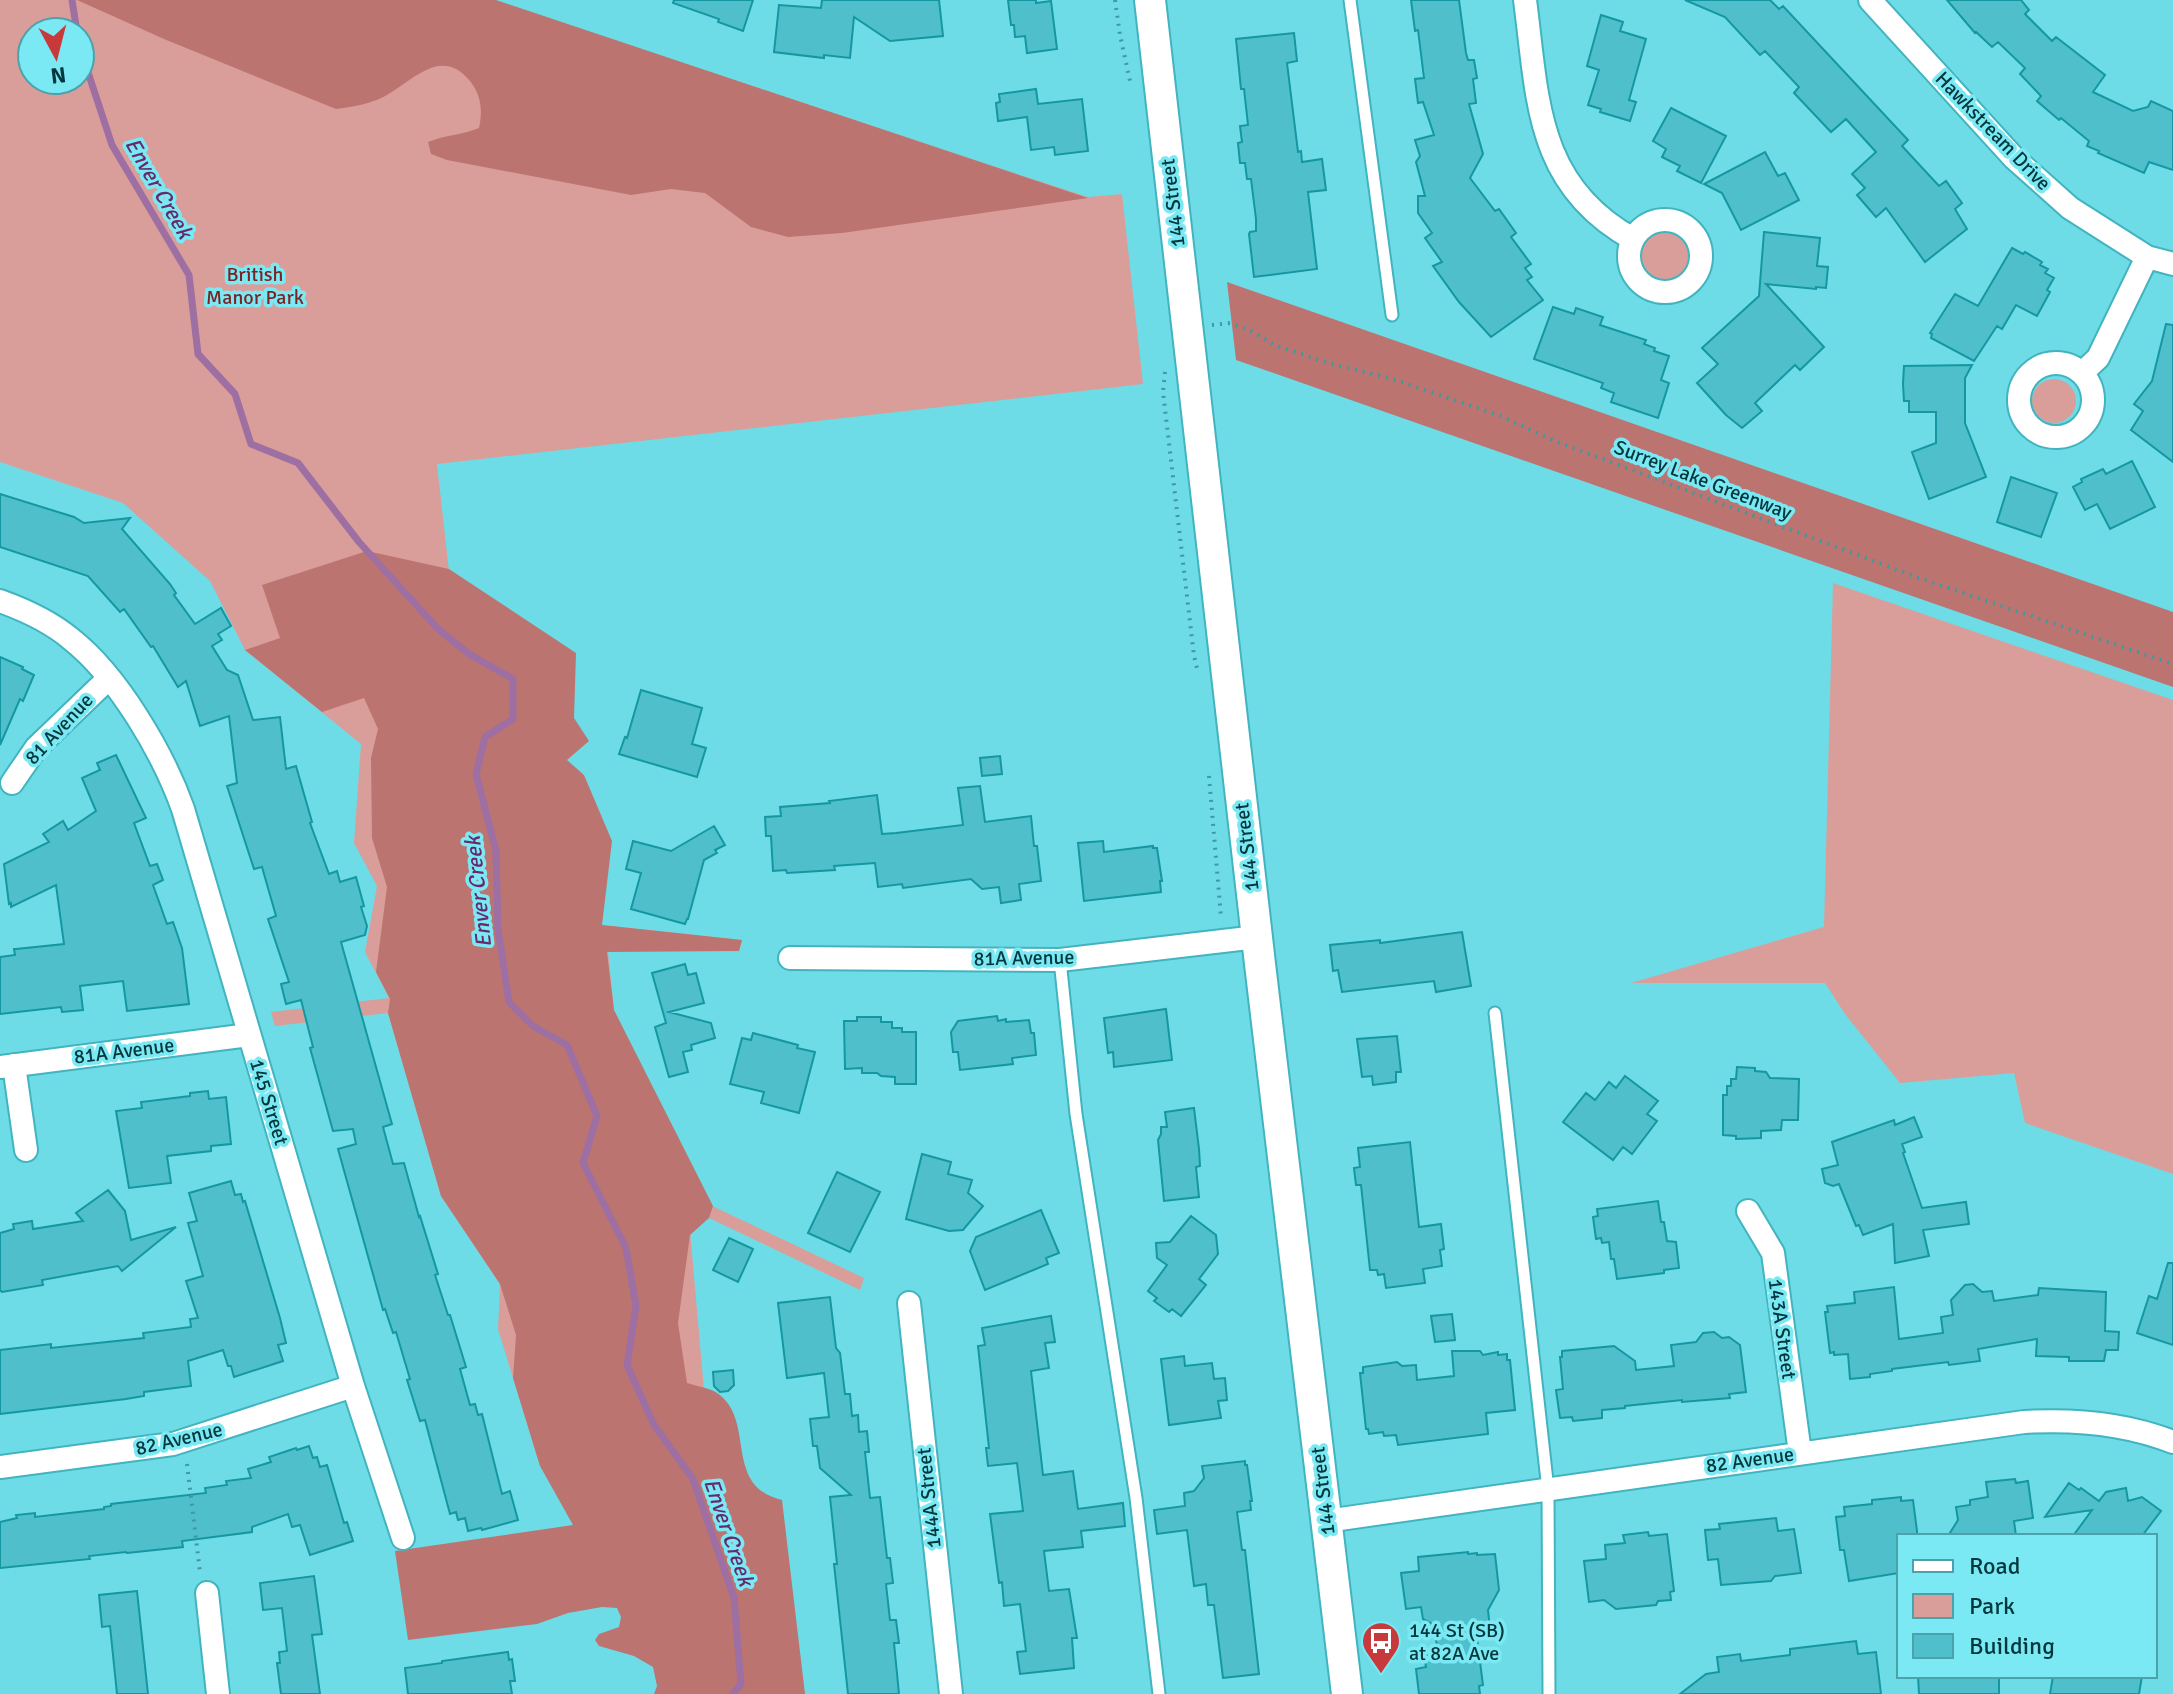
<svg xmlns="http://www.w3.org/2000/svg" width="2173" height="1694" font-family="Signika,sans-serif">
<rect width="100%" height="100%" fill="#6ddce7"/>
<!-- green -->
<path fill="#d99e99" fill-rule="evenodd" d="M0 0H477L1088 197 1122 194 1143 384 437 464 476 812 602 925 742 940 739 951H608L614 1010 683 1150 687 1194 864 1278 860 1290 688 1208 705 1401 805 1694 540 1466 498 1329 500 1284 441 1196 388 1013 275 1026 271 1012 389 998 365 952 377 886 354 843 361 744 245 650 210 581 123 503 0 462ZM32 32H80V80H32Z
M1641 257a25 25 0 1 1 50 0a25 25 0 1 1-50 0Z
M2032 401a22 22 0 1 1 44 0a22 22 0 1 1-44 0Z
M1833 583 2173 700V1174L2025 1123 2014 1073 1900 1083 1845 1014 1825 983H1631L1824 927Z"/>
<!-- forest -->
<path fill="#bc7470" d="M77 0H496L1088 198 842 233 788 237 751 227 705 193 671 189 631 195 447 160 431 154 428 142C445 135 462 135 479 128 483 110 481 95 470 81 439 43 409 86 379 99 365 105 351 107 336 109L164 39Z
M1227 282 2173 612V687L1236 360Z
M367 551 449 569 576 653 574 718 589 741 567 760 584 775 612 841 602 925 742 940 739 951 607 952 614 1010 713 1206 709 1218 690 1235 678 1323 687 1383C696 1386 710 1388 717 1393 757 1420 722 1486 782 1500L805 1694H654L657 1686 653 1667 634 1656 599 1646 595 1640 599 1634 619 1627 621 1617 617 1608 602 1607 568 1613 537 1624 408 1640 395 1551 573 1525 540 1466 513 1378 516 1335 500 1284 441 1196 388 1013 390 999 376 972 387 887 372 838 371 758 378 729 364 698 322 712 245 650 280 638 262 585Z"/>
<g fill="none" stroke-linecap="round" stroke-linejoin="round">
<!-- stream -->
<path stroke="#9e6fa2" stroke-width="7" d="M72 0 77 32
M80 48 112 145 189 275 198 354 235 394 251 444 298 463 359 542 438 629 469 654 513 679V719L485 737 476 774 496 851 498 929 509 1002 533 1026 567 1045 597 1116 583 1163 626 1248 636 1306 627 1365 654 1425 693 1479 734 1598 741 1684 733 1694"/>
</g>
<!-- building -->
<path fill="#4fc0cb" stroke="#1497a2" stroke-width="2" d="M674 0H753L743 31 718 22 719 19 673 3Z
M822 0H939L943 36 890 41 854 17 850 58 824 55V58L774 52 779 5 821 8Z
M1008 0H1036V3L1051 1 1057 49 1027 53 1025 36 1015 37 1014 25H1011Z
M1411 0H1459L1466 53 1468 60H1474L1477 78 1473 79 1476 103 1469 104 1483 154 1470 178 1495 211 1499 209 1516 233 1511 237 1531 264 1525 268 1532 277 1527 280 1543 300 1491 337 1459 302 1433 266 1442 262 1425 238 1432 233 1418 213V196H1425L1416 162 1420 156 1415 140 1434 135 1423 102 1418 103 1415 79 1424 78 1418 30 1415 31Z
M1685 0H1770L1779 9 1783 6 1908 140 1902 146 1939 186 1946 181 1962 203 1955 209 1967 229 1925 262 1886 208 1876 217 1857 195 1865 188 1852 174 1876 152 1846 119 1831 132 1794 93 1799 87 1765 51 1760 55 1725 17Z
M1947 0H2021L2029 10 2025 14 2052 41 2056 37 2105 75 2093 92 2133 111 2148 107 2151 101 2173 111V170L2149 162 2144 173 2098 153 2099 151 2087 146 2089 141 2061 118 2059 120 2037 101 2041 96 2020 74 2025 68 1998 42 1992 47 1976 32 1975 33Z
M1601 15 1623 22 1620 31 1646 39 1629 100 1636 102 1630 121 1600 112 1601 109 1588 105 1599 70 1587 66Z
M1294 33 1297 61 1287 63 1298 152 1301 151 1302 162 1322 159 1326 190 1308 192 1317 269 1254 277 1249 234 1250 232 1256 231V219L1251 179H1247L1245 163H1240L1238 143 1242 142 1240 126 1248 125 1244 89H1241L1236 39Z
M1036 89 1038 104 1082 99 1088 151 1055 155 1054 147 1031 150 1027 117 998 121 996 103 1000 102 999 94Z
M1671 108 1726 136 1701 183 1677 171 1680 166 1662 157 1666 149 1653 141Z
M1765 152 1778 176 1785 173 1799 200 1741 230 1722 193 1704 184Z
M1764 232 1820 238 1817 266 1828 267 1826 288 1816 287V289L1766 284 1824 347 1800 370 1795 365 1755 403 1762 411 1742 428 1726 415 1697 383 1718 364 1702 348 1759 296Z
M2012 248 2023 254 2025 252 2042 262 2040 265 2048 269 2045 273 2054 278 2047 290 2050 292 2037 316 2016 305 2002 329 1997 326 1974 361 1931 338 1932 334 1930 333 1955 294 1978 306Z
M1553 307 1574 314 1576 308 1603 317 1600 325 1646 340 1644 344 1655 348 1654 351 1669 356 1661 380 1669 383 1658 418 1611 402 1614 393 1601 388 1603 383 1534 359Z
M2166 324 2173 325V462L2131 430 2143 411 2134 404 2152 381Z
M1972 365 1965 378V423L1986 477 1929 499 1912 452 1936 443V412H1909V401H1904L1903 384 1904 366Z
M2132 461 2155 507 2110 529 2097 504 2085 510 2073 487 2082 482 2081 479 2103 469 2106 474Z
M2011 477 2057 493 2041 537 1997 522Z
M0 494 74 517 84 523 130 518 122 529 170 584 176 593 174 595 195 624 221 608 231 626 218 634 222 640 212 646 227 670 238 675 253 720 280 717 286 769 296 766 312 822 310 823 329 874 337 871 340 882 356 877 364 906 361 907 367 926 365 935 341 942 392 1124 383 1127 393 1164 404 1163 419 1217 420 1216 438 1274 435 1275 448 1315H450L466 1367 460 1369 470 1405 475 1404 478 1415 482 1414 502 1494 510 1491 518 1520 482 1530 481 1528 468 1531 465 1518 458 1520 456 1512 450 1514 425 1420 420 1421 407 1380 410 1379 396 1332 393 1333 385 1309 383 1310 338 1149 356 1144 353 1129 333 1131 310 1048 313 1047 301 1000 286 1004 281 984 289 982 268 919 276 916 262 867 254 869 227 786 237 783 229 716 200 726 186 681 178 687 153 646 151 647 124 609 120 612 88 576 0 547Z
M0 657 23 667 22 669 34 675 23 701 20 699 0 745Z
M641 690 702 708 692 744 706 748 697 777 619 754 625 737 627 738Z
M116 755 146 818 134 823 150 866 157 864 163 880 153 885 167 924 173 922 182 948 189 1004 127 1011 123 981 80 986 83 1010 62 1012 61 1007 0 1014V957L15 955 14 949H16L64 944 56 885 11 907V903L9 904 4 864 49 842 43 834 63 821 68 830 96 811 82 778 100 770 97 763Z
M1000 756 1002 774 982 776 980 758Z
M980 786 985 822 1031 816 1034 846H1037L1041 881 1019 884 1021 900 1001 903 999 887 982 889 971 879 903 888 902 884 878 887 875 863 834 866 835 870 787 873 786 870 773 871 771 836H766L765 817 781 816 780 807 830 803 829 801 877 795 882 834 896 833 963 825 958 788Z
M714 826 725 845 715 850 717 853 704 860 688 919H687L685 924 631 909 641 873 626 869 633 841 671 851Z
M1103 841 1104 852 1153 846V848H1157L1162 881H1160L1161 892 1084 901 1078 843Z
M1462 932 1471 986 1436 992 1434 981 1342 992 1338 970 1333 971 1330 945 1380 940V943Z
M685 964 688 975 696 973 704 1003 669 1012 711 1023 715 1038 691 1045 692 1050 683 1052 688 1072 669 1077 655 1027 666 1023 652 973Z
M1166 1009 1172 1060 1114 1067 1113 1052 1108 1053 1104 1018Z
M997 1016 998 1021 1006 1019V1022L1029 1020 1031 1033H1034L1036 1055 1012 1058 1013 1064 960 1070 958 1052H953L951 1032 958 1021Z
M857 1017H881V1022H892V1028H902V1032H916V1084H895V1077L881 1076 877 1073H862V1068L845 1069 844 1021H857Z
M753 1033 798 1045 797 1048 815 1052 799 1113 761 1103 764 1092 730 1084 742 1038 751 1040Z
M1397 1036 1401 1072H1396V1082L1373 1085 1372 1076 1362 1077 1357 1039Z
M1737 1067 1755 1068V1071L1766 1072 1770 1078 1799 1079 1798 1120H1782L1781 1130 1761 1131V1138L1736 1139V1136L1723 1135V1095H1727V1086H1731V1079H1736Z
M1625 1076 1658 1101 1647 1114 1657 1121 1632 1154 1623 1147 1613 1160 1563 1122 1586 1093 1595 1100 1609 1082 1616 1088Z
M208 1091 209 1099 226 1097 231 1144 211 1146V1151L167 1156 171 1183 129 1188 116 1111 142 1108 141 1102 190 1096V1093Z
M1194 1108 1199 1149 1200 1166 1196 1167 1199 1197 1164 1201 1158 1140 1161 1134V1127H1167L1165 1112Z
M1914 1117 1922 1137 1902 1144 1905 1152 1903 1153 1922 1208 1966 1202 1969 1224 1923 1230 1929 1256 1895 1263 1893 1224 1863 1235 1859 1225 1856 1226 1839 1184 1833 1186 1825 1183 1822 1169 1838 1165 1832 1142 1894 1120 1895 1125Z
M1410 1142 1419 1227 1441 1224 1444 1249 1440 1250 1442 1266 1423 1269 1425 1283 1386 1288 1384 1274 1378 1275 1377 1270H1370L1361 1185H1356L1354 1168 1360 1167 1358 1148Z
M922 1154 951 1162 948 1174 972 1180 968 1193 983 1206 963 1230 949 1231 906 1219Z
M837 1172 880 1192 850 1252 808 1233Z
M231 1181 235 1195 241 1194 243 1202 245 1201 280 1318 286 1343 278 1345 283 1361 234 1377 231 1366H228L223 1350 188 1361 191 1386 144 1392V1396L126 1399 0 1414V1350L51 1344V1348L144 1338 143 1333 191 1327 190 1319 198 1318 186 1281 203 1276 188 1223 197 1221 189 1193Z
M108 1190 125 1211 131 1240 176 1227 122 1271 118 1266 42 1280 43 1285 2 1292 0 1290V1233L14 1229 13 1224 32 1221 33 1229 83 1221 76 1213Z
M1658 1201 1661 1222H1664L1667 1241 1676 1242 1679 1268 1664 1270V1273L1617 1279 1614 1259H1611L1609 1242 1602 1243 1601 1238 1596 1239 1593 1217 1598 1216 1597 1209Z
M1041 1210 1059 1253 1046 1258 1048 1264 985 1290 970 1251 976 1237Z
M1191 1216 1216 1235 1218 1254 1199 1279 1206 1285 1181 1316 1172 1309 1169 1312 1154 1301 1157 1298 1148 1291 1167 1265 1157 1258 1156 1243 1170 1242Z
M729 1238 753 1249 738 1282 713 1270Z
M2168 1263H2173V1345L2137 1333 2149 1296 2157 1299Z
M1973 1284 1982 1292 1992 1291 1994 1301 2038 1295 2039 1288 2106 1292 2105 1331 2119 1332 2118 1350H2106L2104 1361H2069V1357L2036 1356 2037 1339 1978 1349 1980 1361 1949 1365 1948 1362 1892 1369V1371L1870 1374V1377L1850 1379 1848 1354 1834 1355V1352L1830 1353 1825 1312H1828L1827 1306 1855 1303 1854 1292 1894 1287 1899 1339 1943 1333 1941 1317 1953 1315 1951 1300 1965 1285Z
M830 1297 836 1348 840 1353 845 1394H850L852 1416 858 1415 859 1432 867 1431 869 1452H865L870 1498 880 1497 887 1558H890L893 1583 886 1584 890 1620H896L899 1643H894L899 1694H848L834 1564H837L830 1497 851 1495 820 1468 817 1446H813L810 1419 829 1417 824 1373 787 1378 778 1303Z
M1452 1314 1455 1340 1435 1342 1431 1316Z
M1051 1316 1055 1342 1045 1343 1049 1368 1031 1371 1043 1475 1073 1471 1078 1509 1123 1503 1125 1526 1081 1531 1083 1547 1044 1551 1049 1591 1069 1589 1077 1638H1072L1074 1668 1020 1674 1017 1652 1026 1651 1020 1604 1004 1606 1002 1582 999 1583 990 1514 1023 1511 1017 1463 988 1466 986 1448H989L978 1346 985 1345 982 1328Z
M1714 1332 1722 1338 1729 1337 1740 1345 1746 1392 1729 1394 1730 1398 1682 1402V1400L1625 1406V1408L1602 1410V1418L1573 1421 1572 1417 1560 1418 1556 1390 1563 1389 1560 1357H1562V1351L1614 1346 1635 1361 1636 1370 1674 1366 1671 1345 1696 1342 1703 1333Z
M1452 1351H1480L1483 1355 1498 1352V1355L1507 1354V1360H1510L1515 1410 1486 1413 1488 1434 1398 1445 1396 1435 1384 1436 1383 1432 1369 1434 1368 1429H1366L1360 1373H1363V1367L1397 1362 1402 1366 1416 1365 1417 1380 1454 1376Z
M1184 1356 1185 1366 1212 1363 1214 1379 1225 1378 1227 1400 1218 1401 1221 1418 1169 1425 1161 1359Z
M733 1370 734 1385 728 1391 720 1392 714 1386 713 1372Z
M309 1446 313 1458 317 1457 320 1467 327 1465 344 1523 347 1522 353 1541 310 1555 300 1525 292 1527 288 1514 252 1527V1532L182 1541 183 1547 127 1553 126 1552 89 1556 90 1559 0 1568V1522L17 1518 16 1515 35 1513V1517L104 1509V1507L111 1506V1504L206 1493 205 1488 227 1485 226 1481 251 1478 248 1469 271 1462 269 1457 296 1448 297 1450Z
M1245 1461V1465H1247L1252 1501H1250L1251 1510 1237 1512 1242 1550H1245L1259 1674 1223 1678 1214 1605H1208L1206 1584 1194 1586 1187 1530 1157 1534 1154 1510 1185 1506 1184 1493 1194 1491 1204 1478 1202 1466Z
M2015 1479 2016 1483 2028 1481 2033 1518 2014 1521 2016 1536H1948L1958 1520 1956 1507 1970 1505V1500L1988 1497 1986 1482Z
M2069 1483 2079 1490 2081 1488 2099 1501 2106 1492 2126 1488 2128 1501 2142 1497 2161 1511 2142 1536H2073L2092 1510 2045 1517Z
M1901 1497V1501L1913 1500 1917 1531V1536H1899V1573L1849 1581 1844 1550H1840L1836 1517 1845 1516 1844 1507 1872 1504V1500Z
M1776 1518 1778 1531 1794 1529 1801 1573 1775 1576 1771 1581 1721 1585 1718 1559 1708 1560 1705 1530 1720 1529 1719 1524Z
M1648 1532 1649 1536 1667 1534 1674 1591 1670 1592 1671 1600 1658 1601 1656 1605 1616 1609 1604 1600 1589 1602 1584 1561 1606 1559 1605 1545 1625 1543 1623 1535Z
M1468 1552V1554L1477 1553V1555L1495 1554 1499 1590 1488 1610 1490 1629 1476 1631 1483 1685 1479 1686 1480 1694H1419L1416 1669 1426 1667 1424 1656 1438 1654 1434 1625 1423 1619 1421 1607 1406 1609 1401 1573 1419 1571 1418 1557Z
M314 1576 322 1634 312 1635 320 1694H281L277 1663H280L279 1652 287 1651 282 1608 263 1610 260 1583Z
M137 1591 148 1694H117L110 1626 102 1627 99 1595Z
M1856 1641 1858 1654 1876 1652 1881 1694H1680L1706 1674 1719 1672 1717 1657 1740 1654 1741 1661 1790 1655V1649Z
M508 1652 509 1660 512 1659 515 1681H510L512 1694H408L405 1668 442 1663V1661Z
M1918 1676H1999V1694H1919Z
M2053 1676H2142L2139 1694H2050Z"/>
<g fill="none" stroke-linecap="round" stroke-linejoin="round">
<!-- service casing -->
<g stroke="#41b4bf" stroke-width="15">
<path id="service" d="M1350 0 1392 315
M1060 960 1076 1114 1136 1498 1159 1694
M1495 1013 1548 1490 1549 1694"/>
</g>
<!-- minor casing -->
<g stroke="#41b4bf" stroke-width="26">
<path id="minor" d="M1525 0C1538 98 1535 185 1633 239
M1870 0 2014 158 2070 208 2147 257 2173 264
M1629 256a36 36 0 1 1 72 0a36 36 0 1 1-72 0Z
M2019 400a37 37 0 1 1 74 0a37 37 0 1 1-74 0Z
M2082 373 2098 358 2147 257
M0 601C25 610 51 622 71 639 118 676 163 753 183 809L353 1386 403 1538
M12 783 36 748 109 678
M790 958 1060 960 1257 937
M14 1065 26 1150
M0 1067 249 1035
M1748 1211 1773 1253 1800 1453
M909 1303 951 1694
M0 1467 173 1444 353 1386
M1326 1521 2024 1422C2075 1419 2125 1423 2173 1442
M207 1593 218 1694"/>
</g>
<!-- secondary casing -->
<g stroke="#41b4bf" stroke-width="34">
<path id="secondary" d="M1150 0 1260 964 1347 1694"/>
</g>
<!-- path -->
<path stroke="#4198a0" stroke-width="4" stroke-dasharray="2 6" stroke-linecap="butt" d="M1115 0 1120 35 1130 81
M1212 325 1230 323 1249 330 1277 346 1335 365 1390 378 1498 415 1555 441 1919 578 2173 664
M1165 372 1163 392 1194 656 1198 672
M1209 776 1221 917
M187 1464 200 1572"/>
<!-- service -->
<use href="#service" stroke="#fff" stroke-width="11"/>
<!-- minor -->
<use href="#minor" stroke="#fff" stroke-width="22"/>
<!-- secondary -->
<use href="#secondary" stroke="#fff" stroke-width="30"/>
</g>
<!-- icons -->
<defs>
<g id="bus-pin" transform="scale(2)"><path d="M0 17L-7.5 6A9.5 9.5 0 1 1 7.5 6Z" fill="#c8393c" stroke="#7be9f4"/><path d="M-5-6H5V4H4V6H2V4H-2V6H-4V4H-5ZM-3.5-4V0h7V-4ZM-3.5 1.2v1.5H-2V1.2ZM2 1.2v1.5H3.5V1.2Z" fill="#fff"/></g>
</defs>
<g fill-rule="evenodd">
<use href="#bus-pin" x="1381" y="1641"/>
</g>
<g text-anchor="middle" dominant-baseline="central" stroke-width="7" stroke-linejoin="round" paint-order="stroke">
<!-- street labels -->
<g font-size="20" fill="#02373c" stroke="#7be9f4">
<text transform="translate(1993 131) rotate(46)">Hawkstream Drive</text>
<text transform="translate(1173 203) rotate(-97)">144 Street</text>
<text transform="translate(1703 480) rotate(21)">Surrey Lake Greenway</text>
<text transform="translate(59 729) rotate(-47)">81 Avenue</text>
<text transform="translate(1247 847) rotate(-97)">144 Street</text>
<text transform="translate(1024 958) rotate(-1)">81A Avenue</text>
<text transform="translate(124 1051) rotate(-7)">81A Avenue</text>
<text transform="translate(269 1102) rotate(73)">145 Street</text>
<text transform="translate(1782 1329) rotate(82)">143A Street</text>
<text transform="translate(179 1439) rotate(-13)">82 Avenue</text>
<text transform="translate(1750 1460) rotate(-8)">82 Avenue</text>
<text transform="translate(1323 1491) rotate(-97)">144 Street</text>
<text transform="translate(929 1498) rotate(-96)">144A Street</text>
</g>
<!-- park labels -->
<g font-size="20" fill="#7b2324" stroke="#7be9f4">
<text x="255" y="274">British<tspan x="255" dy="23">Manor Park</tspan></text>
</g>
<!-- poi labels -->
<g font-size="20" fill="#02373c" stroke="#7be9f4" text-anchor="start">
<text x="1409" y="1630">144 St (SB)<tspan x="1409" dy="23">at 82A Ave</tspan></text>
</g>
<!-- water labels -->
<g font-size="22" font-style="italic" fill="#652a6b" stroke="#7be9f4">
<text transform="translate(159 188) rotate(60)">Enver Creek</text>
<text transform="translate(478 892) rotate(-96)">Enver Creek</text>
<text transform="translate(729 1532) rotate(71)">Enver Creek</text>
</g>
</g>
<!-- legend -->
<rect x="1897" y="1534" width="260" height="144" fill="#7be9f4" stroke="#4ba2aa" stroke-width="2"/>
<rect x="1913" y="1560" width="40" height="12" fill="#ffffff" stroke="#4ba2aa" stroke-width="2"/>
<text x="1969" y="1574" font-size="24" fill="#02373c">Road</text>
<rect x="1913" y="1594" width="40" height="24" fill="#d99e99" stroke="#4ba2aa" stroke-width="2"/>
<text x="1969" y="1614" font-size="24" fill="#02373c">Park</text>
<rect x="1913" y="1634" width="40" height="24" fill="#4fc0cb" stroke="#4ba2aa" stroke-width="2"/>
<text x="1969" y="1654" font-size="24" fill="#02373c">Building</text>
<!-- north arrow -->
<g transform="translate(56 56) rotate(173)"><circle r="38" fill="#7be9f4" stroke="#4ba2aa" stroke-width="2"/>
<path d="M0-6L14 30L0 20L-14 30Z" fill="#c8393c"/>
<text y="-12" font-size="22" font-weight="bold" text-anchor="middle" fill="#02373c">N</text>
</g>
</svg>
